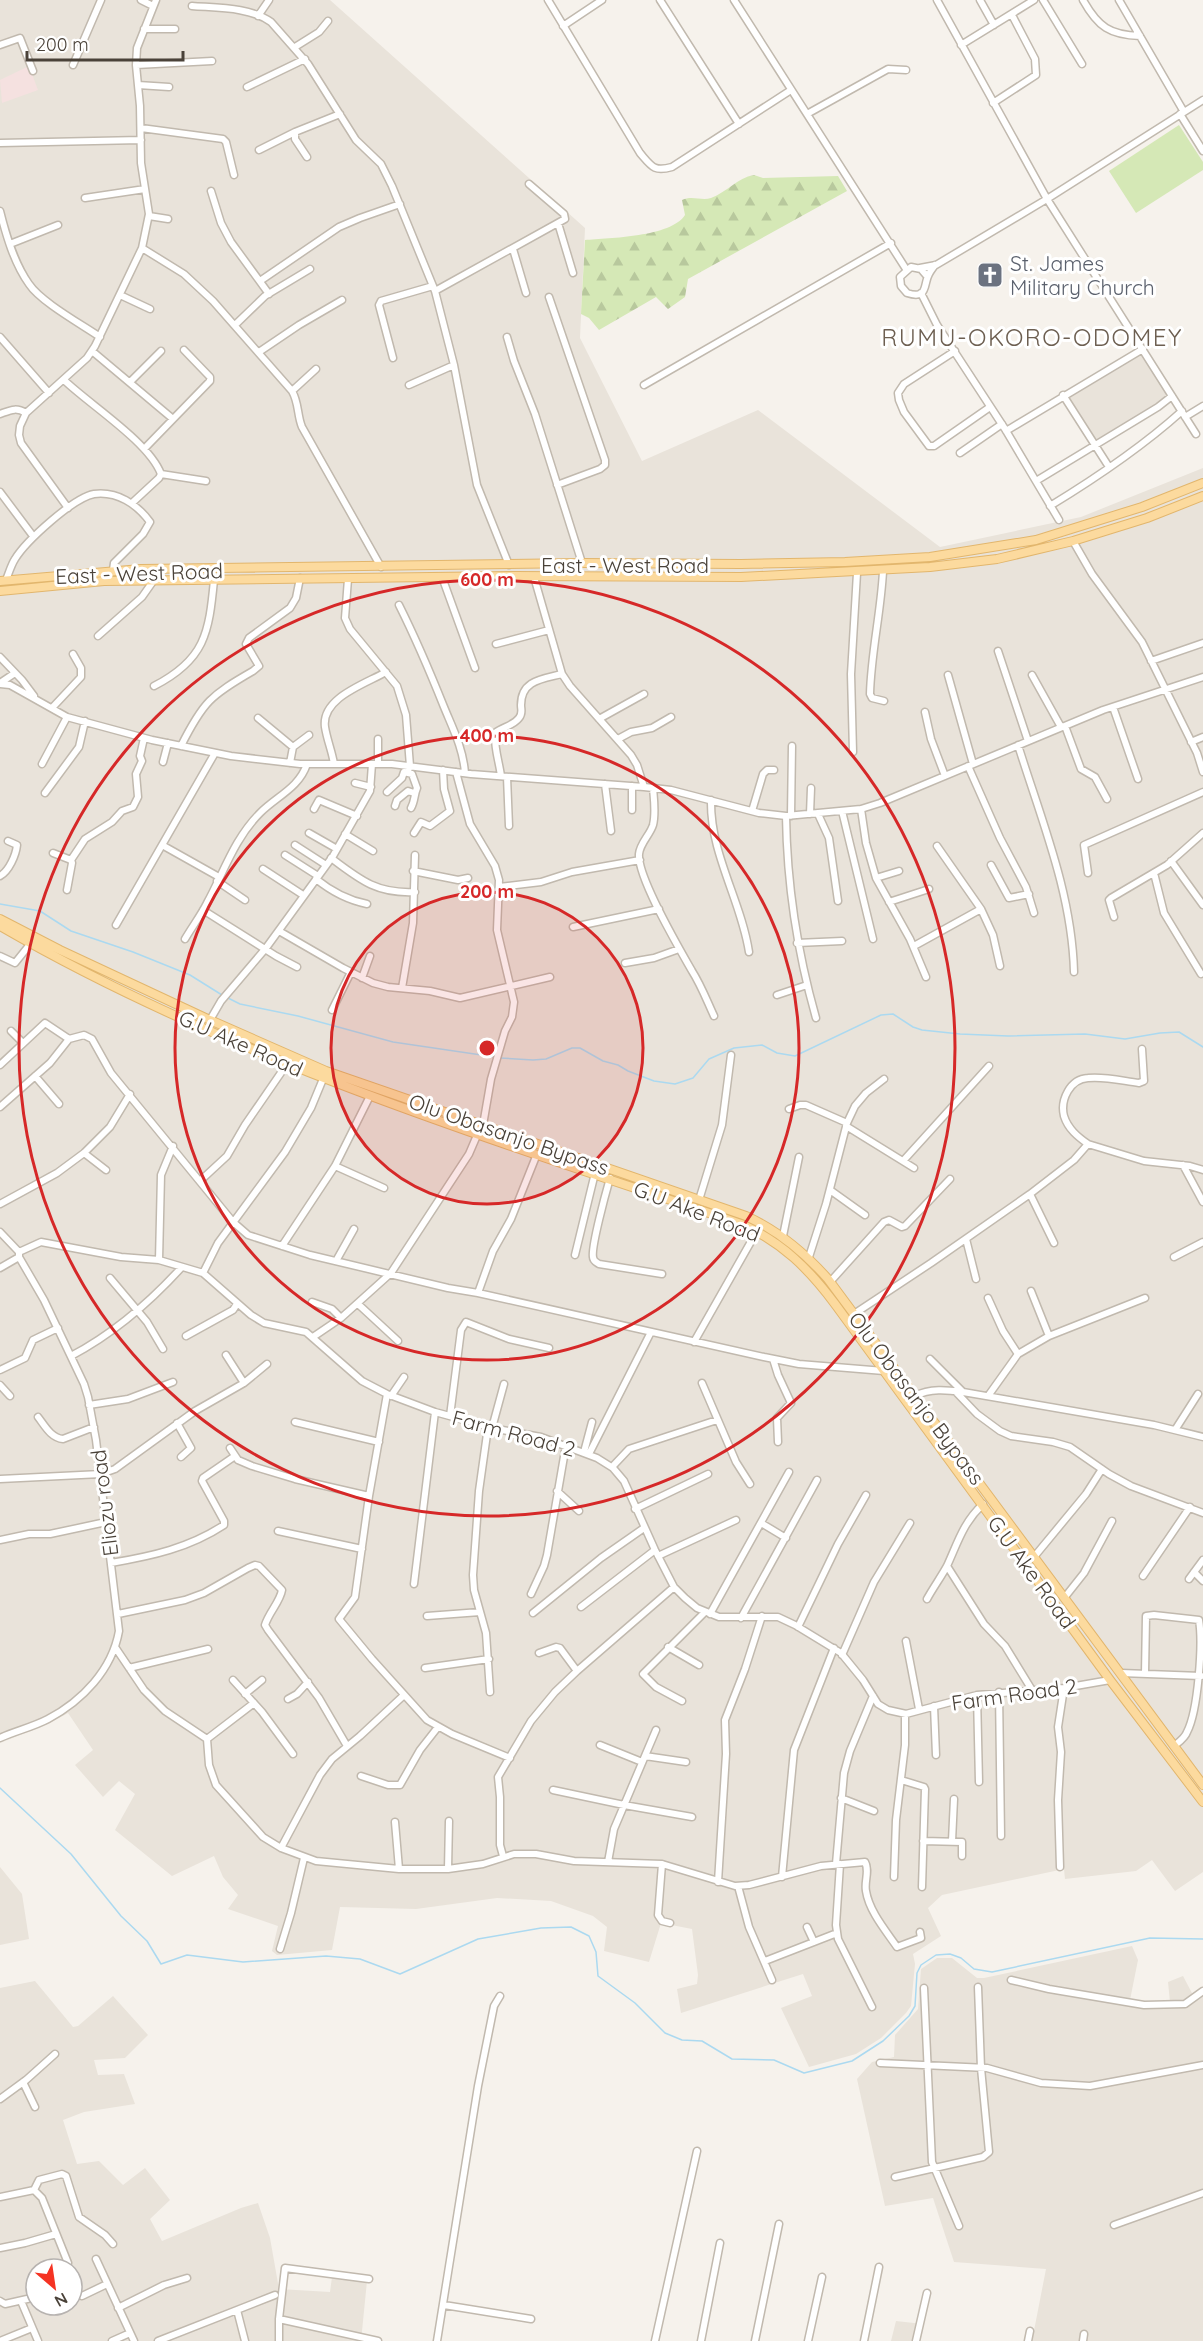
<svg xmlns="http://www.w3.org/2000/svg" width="1203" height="2341" font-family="Quicksand,sans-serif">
<defs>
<pattern id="forest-firs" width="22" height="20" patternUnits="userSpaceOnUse" patternTransform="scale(1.5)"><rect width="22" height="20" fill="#d5e8b6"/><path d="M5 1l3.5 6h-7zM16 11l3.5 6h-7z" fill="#b8c89d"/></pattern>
</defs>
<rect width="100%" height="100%" fill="#f6f2ec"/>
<!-- residential -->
<path fill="#e9e3da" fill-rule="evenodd" d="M0 0H330L585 228 580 338 642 461 758 410 940 547 1081 517 1203 468V1872L1175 1891 1152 1860 1136 1871 1065 1879 1064 1869 942 1895 928 1908 941 1936 913 1954 915 1964 911 2006 906 2013 881 2038 856 2054 809 2067 781 2008 812 1996 803 1974 681 2013 677 1989 697 1984 698 1975 692 1929 661 1923 649 1962 604 1951 607 1927 593 1916 551 1901 497 1898 416 1909 340 1907 332 1950 277 1955 272 1951 278 1926 228 1909 238 1895 223 1877 214 1856 172 1876 115 1830 135 1794 119 1781 103 1797 75 1765 93 1750 68 1713 50 1723 0 1743Z
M1142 352 1169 397 1095 443 1065 396Z
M0 1867 22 1894 29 1939 0 1945Z
M1132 1946 1138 1960 1130 2000 1170 2002 1168 1982 1183 1976 1193 1995 1203 1988V2341H1032L1046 2269 954 2262 933 2198 885 2206 857 2079 872 2062 894 2057 895 2035 918 2009 921 1969 937 1958H952L977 1978H984Z
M35 1981 73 2027 78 2026 113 1996 148 2035 125 2058 94 2060 98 2075 124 2074 135 2104 84 2112 63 2120 77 2164 99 2161 123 2185 145 2168 170 2200 150 2219 162 2241 241 2208 258 2203 270 2238 279 2289 330 2292 332 2277 367 2281 361 2341H0V1988ZM36 2269H72V2305H36Z
M896 2321 923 2324 919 2341H891Z"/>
<!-- medical -->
<path fill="#f5e1e0" d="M29 66 38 90 2 103 0 80Z"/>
<!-- forest -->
<path fill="url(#forest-firs)" d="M754 175 763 178 838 176 847 191 688 279 685 297 668 309 656 297 599 330 589 318 581 314 585 240C609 238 671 237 685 215L682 200C692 195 701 201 711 198 727 192 737 178 754 175Z"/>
<!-- pitch -->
<path fill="#d5e8b6" d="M1179 125 1203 162V170L1136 213 1109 171Z"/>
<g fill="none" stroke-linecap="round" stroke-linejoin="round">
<!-- stream -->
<path stroke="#abd9f0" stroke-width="1.5" d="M0 904 40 911 71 931 133 952 190 975 222 995
M226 997 240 1004 298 1016 393 1042 495 1057
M500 1058 533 1060 546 1059 572 1048H580L603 1061 618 1065 628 1071 654 1081 675 1084 693 1078 709 1059 734 1048 762 1045 777 1053 795 1056 881 1015 893 1014 913 1027 922 1030 960 1034 1008 1036 1085 1034 1125 1039 1160 1033 1179 1032 1203 1047
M0 1788 71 1854 121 1916 147 1941 161 1964 187 1955 243 1962 326 1956 360 1959 400 1974 478 1939 541 1928 571 1927 589 1936 596 1952 598 1976 635 2003 665 2033 682 2040 702 2041 732 2059 774 2060 804 2073 852 2061 883 2041 909 2016 915 2006 917 1973 921 1965 936 1955 950 1954 961 1958 974 1969 992 1972 1150 1938 1203 1939"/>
<!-- minor casing -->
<g stroke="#c1b9ae" stroke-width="9">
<path id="minor" d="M141 0 153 6
M156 0 137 48 136 65 140 106 141 163 149 214 142 248 184 274 213 301 292 391C299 403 297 415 302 427L381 567
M548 0 640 153C652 167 654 172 672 167L791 90
M660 0 739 124
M734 0 906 269
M937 0 1047 199 1196 434
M980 0 994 25
M1043 0 1082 64
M1083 0C1098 27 1110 35 1140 36
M1119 0 1184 112
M192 6C217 8 250 7 271 22L308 64 356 140 381 164 392 186 435 291 454 365 477 485 509 565
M258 16 269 0
M563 26 602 0
M144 29H175
M0 45 20 38 33 71
M961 45 1034 0
M295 47 319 32 328 21
M73 65 101 0
M136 65 212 61
M138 85 169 87
M247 87 305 59
M993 103 1036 75 1035 59 1012 15
M807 114 888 69 906 70
M1180 114 1203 151
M141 128 223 139 226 142 234 175
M0 143 141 140
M259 150 295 132
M307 157 295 139V132L340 114
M211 191 221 223 231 242 269 294
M85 198 145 189
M0 211C6 235 14 263 29 284 41 302 81 324 100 337
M149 216 168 219
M558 223 573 273
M10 244 58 225
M513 249 526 293
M920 268 936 265 1047 199 1203 100
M927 276 921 269 911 267 900 277 901 286 907 293C929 300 923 284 929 274 931 270 933 268 935 265
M260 281 339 227 360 218 400 204
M435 291 565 219 564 214 529 184
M921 293 937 325 1005 429 1059 520
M120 295 150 309
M549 297 605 460V465L600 469 557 485
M235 325 265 296 310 269
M0 337 49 393
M507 337 514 361 535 414 582 563
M92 351 173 419
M955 351 904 384 898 393 899 400 904 412 929 446H934L990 407
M259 352 299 325 342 300
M393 358 379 305 381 301 433 286
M64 380C90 405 149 442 161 474L159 478 132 503
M130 382 161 351
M409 385 454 365
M644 385 891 243
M292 391 316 369
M1063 395 1109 467
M0 414C11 410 16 407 26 413
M1185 417 1203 406
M1006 431 1143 349
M144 449 210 381V377L184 350
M960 453 1002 424
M161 474 206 481
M1036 481 1158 407 1172 396
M0 492 33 536
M1050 506C1096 478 1142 447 1182 411
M68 508 21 443 19 435 20 426 26 413 87 358 95 346 142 248
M1073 541 1092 574 1142 642 1197 753 1203 772
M883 571C881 612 871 653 870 694L872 698 884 701
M442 577 475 668
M534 577 562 674 570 686 631 755 637 765 644 787
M348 579 345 618 350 629 397 686 406 715 410 766
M6 580C9 573 11 565 15 559 26 541 73 498 94 494 117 491 137 504 150 522L143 534 114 563 113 570
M399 605C416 639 430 672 444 707 453 729 463 748 465 773
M98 636 142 597 154 580
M496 644 549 630
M998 651 1028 741
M0 657 22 680 34 696
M1151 661 1203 643
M948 675 973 764
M1032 675 1061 727
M0 683 15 673
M0 684 10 685 67 717 152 740 231 756 300 764H392L471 774 644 787 671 790 759 813 786 816 861 809 880 803 1103 710 1203 677
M154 686C205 660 209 633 214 580
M1113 707 1138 779
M52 708 81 677V668L73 654
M925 712 931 739 945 776
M258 718 293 747
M599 719 644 694
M1065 726 1081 769 1095 777 1107 799
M618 739 631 732 652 728 671 717
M1191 742 1203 737
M1018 745C1041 819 1072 893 1074 972
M181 746C203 702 211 695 253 671L259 666 246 644 249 638 290 608 296 598 300 578
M853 752 851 674 857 573
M163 762 168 743
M290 763 293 747 309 735
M42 764 67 717
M334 764C332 751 327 740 325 727 321 698 365 684 386 672
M378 764V739
M409 766 408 773 412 774 417 788C414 795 415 801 411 808
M968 766 1000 838 1026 887 1034 913
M456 772 470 824 495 866 499 880 497 930 514 1002 512 1017 505 1031 491 1079 483 1125
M501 776C499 761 494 748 495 733 502 727 513 726 519 718 523 713 521 710 521 705 521 680 543 679 562 674
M507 777 509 826
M355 783 371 787
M605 784 611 831
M653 788C654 800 656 813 653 825 650 835 640 843 639 854 637 877 679 948 692 971 701 985 707 1001 714 1016
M387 792 402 778 404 772 408 773
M45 793 79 747 85 721
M711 800C710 854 741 900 749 952
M395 806 397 800 408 791 414 793
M314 809 319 800 357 816
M861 809 866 843 876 878 910 939 926 977
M632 810V786
M752 811 763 774 767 770H774
M842 811 873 939
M810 814 811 788
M818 814 829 838 838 901
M786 816C787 886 797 951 816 1018
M791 816 792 746
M309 833 337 849
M414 833 421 822 430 826 450 811 444 789 443 770
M345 834 373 851
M162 845 219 877
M295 845 326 865
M937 846 981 909 993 935 1000 966
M53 853 71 860
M285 855 318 876
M331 858C360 880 377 894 415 892
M1171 861 1203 905
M991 865 1009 898 1029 894
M263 869 303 895
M413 871 458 880 468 878
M1088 873 1084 845 1203 792
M1154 873 1164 913 1201 974
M0 876C9 871 16 855 17 845L8 841
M876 878 899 871
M316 879C332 892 347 900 367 904
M217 881 245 900
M499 887 541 882 572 872 640 860
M67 890 72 863 71 860 85 839 112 822 122 811 133 807 138 797 136 774 142 761 140 756 144 738
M889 902 929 889
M203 910 276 956 297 967
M1114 917 1109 900 1111 898 1167 865 1203 833
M116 925 215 753
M573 927 659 909
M279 931 343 968 373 983 388 987 430 991 460 998 550 977
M185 939C192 927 201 915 207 903 224 872 234 839 260 813 277 796 299 788 307 764
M797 943 842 941
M914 946 981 909
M0 956 15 963 31 943
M625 963 654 958 679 949
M362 978 370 956
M402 988 413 923 415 855
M777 995 807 985
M332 1010 351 972
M210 1020 221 1001 266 948 333 856 370 791 372 764
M11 1031 23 1043
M0 1065 45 1023 69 1039
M35 1076 59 1104
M0 1107 50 1063 69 1039 84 1035 92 1039 111 1073 233 1222 248 1235 310 1255 448 1288 478 1293 764 1357 799 1364 884 1371
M789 1109 800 1105H806L847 1123
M846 1126 914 1168
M1088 1144 1144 1161 1190 1166 1203 1170
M84 1153 106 1170
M903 1161 989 1066
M1183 1165 1203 1202
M335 1166 384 1188
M610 1178C606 1192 591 1247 593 1257 593 1261 596 1262 599 1264L662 1274
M200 1181 227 1156 245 1125 287 1064
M830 1190 865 1215
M1030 1194 1074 1160 1088 1144C1078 1137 1068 1129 1064 1116 1060 1100 1070 1079 1088 1078 1104 1076 1123 1081 1139 1083L1144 1081 1142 1049
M699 1200 722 1125 731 1055
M0 1204 57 1173 84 1153 110 1127 130 1094
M0 1232 19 1252V1257L44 1300 84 1384 88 1397 96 1440 119 1631C112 1670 82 1701 48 1719 33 1727 15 1731 0 1738
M783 1236 799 1157
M966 1239 976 1279
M282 1246 335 1166 370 1096
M19 1252 41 1242 121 1257 159 1260 203 1273 251 1315 264 1323 306 1332 362 1381 387 1394 435 1412 497 1429 541 1437 597 1458 613 1468 624 1481 655 1550 674 1587 685 1598 697 1608 719 1617H778L795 1625 841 1653 863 1680 878 1704 888 1710 906 1714 977 1695 1064 1688 1110 1680
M575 1255 595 1173
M809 1257 826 1204 847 1123 855 1106 866 1093 884 1079
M1174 1257 1203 1242
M159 1260 161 1175 173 1146
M336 1261 354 1229
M0 1268 19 1257
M203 1273 218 1243 285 1152 311 1108 323 1079
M110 1278 147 1322 163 1349
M830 1282 884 1222 889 1220 902 1227 905 1226 950 1179
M1031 1291 1049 1336
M478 1293 493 1251 511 1219 537 1154
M988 1298 1003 1331 1018 1354
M312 1302 332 1309 341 1318
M358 1304 398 1341
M854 1314 931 1263 1030 1194 1054 1243
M186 1336 233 1310 237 1304
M313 1337 341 1318 391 1273 469 1154 478 1133
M694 1342 757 1231
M226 1355 244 1383
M71 1356C113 1334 149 1303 181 1268
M773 1359 778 1375 791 1403 777 1418 778 1442
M930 1359 963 1392
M0 1370 25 1358 33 1340 58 1328
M702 1383 736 1462 750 1484
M0 1385 10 1396
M955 1391 977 1414 1000 1431 1011 1436 1053 1442 1070 1447 1109 1474 1131 1486 1203 1513
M387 1394 369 1496 355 1597 339 1619 372 1659 427 1720 452 1734 510 1758
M391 1396 404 1377
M915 1396C930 1388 947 1390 963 1392L1154 1425 1203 1437
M988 1396 1018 1354 1049 1336 1145 1298
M89 1405 128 1399 173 1382
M450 1416 461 1330 466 1322 509 1339 549 1348
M38 1417C45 1426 51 1438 63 1439L94 1427
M295 1422 379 1442
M177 1423 191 1448 181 1457
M488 1427 479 1491 473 1575 474 1590 486 1633 490 1692
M492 1428 504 1384
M1175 1430 1198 1394
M230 1448 238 1460 252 1466 295 1479 369 1496
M584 1452 592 1422
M589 1454 651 1332
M612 1467 629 1449 717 1420
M0 1479 101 1474 115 1469 195 1411 244 1383 267 1364
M557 1491 579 1511
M635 1509 708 1474
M761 1523 786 1538
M278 1531 362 1549
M0 1540 29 1534H50L106 1522
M658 1556 736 1520
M1034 1557 1086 1494 1102 1469
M111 1563C152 1556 189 1548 224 1525V1521L202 1481 203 1478 235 1456
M947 1566 984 1624 1005 1646 1032 1690
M1194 1572 1203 1581
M1143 1576 1190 1507
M1189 1579 1203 1560
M414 1584 435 1412
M531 1594 544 1566 547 1555 566 1445
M1065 1597 1084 1573 1112 1521
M927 1599C933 1588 941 1577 947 1566 958 1542 963 1523 983 1504
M581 1607 655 1550
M533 1613 601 1558 644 1528
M118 1614 185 1600 204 1593 248 1568 255 1565 259 1566 282 1590C280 1602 269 1612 265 1625L268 1630 319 1698 347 1746
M710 1614 789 1472
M427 1616 480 1612
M741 1618 817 1480
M798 1627 838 1544 866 1495
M906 1641 919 1709
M115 1647 144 1690 165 1711 207 1739 209 1765 216 1785 263 1837 281 1848 316 1861 399 1869H448L449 1821
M668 1647 699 1665
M539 1653 556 1647 560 1648 577 1671
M842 1655 874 1582 910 1523
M129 1668 208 1649
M425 1668 489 1659
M1121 1673 1201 1676
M1145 1674 1146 1616 1154 1615 1199 1620C1203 1644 1198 1711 1187 1732 1185 1738 1179 1742 1174 1746
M233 1680 262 1712 293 1754
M999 1692 1001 1836
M245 1694 262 1680
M977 1695 979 1782
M288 1699 297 1694 308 1682
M682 1701 656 1687 643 1674 705 1612
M934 1706 936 1755
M207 1739 254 1703
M600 1745 642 1762
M645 1756 686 1762
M361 1776 388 1785H400L420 1750 438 1727
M901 1780 924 1787 925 1789 922 1887
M553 1790 624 1805 692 1817
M841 1798 874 1811
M395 1822 399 1869
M923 1841 962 1842V1856
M952 1841 954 1799
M281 1848 320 1775 332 1759 360 1736 403 1696
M503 1856 500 1845V1797L498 1777 531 1721 555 1692 577 1671 674 1587
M608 1862 614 1829 656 1730
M662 1864 658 1915 662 1921 670 1923
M836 1864 844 1773 850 1751 873 1696
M840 1864 836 1925 838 1939 872 2007
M1060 1867 1058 1800 1061 1752 1058 1727 1064 1688
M448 1869 483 1864 514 1854H536L574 1861 662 1864 735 1886 749 1885 821 1866 865 1862C870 1871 864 1881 866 1891 869 1911 886 1931 897 1947L921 1938 920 1932
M782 1877 794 1750 834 1648
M894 1877 896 1820 905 1745V1714
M718 1882 726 1754 725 1720 745 1669 762 1616
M738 1886 749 1927 772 1980
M807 1927 814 1942
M280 1949 291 1913 304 1858
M765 1961 837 1933
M1011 1980 1049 1989 1144 2005 1185 2004 1203 1991
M924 1988 932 2162 959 2226
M880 2063 987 2068 1041 2083 1090 2086 1203 2065
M23 2082 35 2107
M0 2099 26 2080 55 2054
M895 2177 983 2157 989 2152 981 2068 978 1987
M34 2190 39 2180 62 2174 66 2176 79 2217 105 2235 113 2244
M34 2190 42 2198 68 2263
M0 2197 34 2190
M1114 2225 1203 2193
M0 2248 25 2243 56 2234
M96 2259 134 2341
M82 2296 107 2284
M0 2301 5 2304 36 2297
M21 2301 38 2341
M444 2305 531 2319
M118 2308 164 2285 187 2278
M237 2310 245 2341
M279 2319 378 2341
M0 2341 32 2328
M112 2341 130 2333
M158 2341 275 2295
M279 2341V2319L285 2268 369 2279
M437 2341 478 2086 494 2006 500 1996
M655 2341 697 2151
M701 2341 720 2243
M755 2341 779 2224
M808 2341 822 2277
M864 2341 879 2267
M916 2341 927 2293
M1028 2341 1030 2331
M1083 2341 1084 2334"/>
</g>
<!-- major casing -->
<g stroke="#e2b66d" stroke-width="10">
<path id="major" d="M0 581 141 569 582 563 741 564 845 562 930 557 1036 540 1142 507 1203 483
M0 591 104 581 513 576 741 577 930 567 997 559 1073 541 1147 518 1203 496
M0 919 60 950 210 1020 326 1071 746 1216C779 1231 804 1252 828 1279L1203 1785
M0 926C231 1060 490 1138 741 1224 782 1242 809 1269 835 1304L1110 1680 1203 1802"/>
</g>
<!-- minor -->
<use href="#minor" stroke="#fff" stroke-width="6"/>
<!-- major -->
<use href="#major" stroke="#fcda9e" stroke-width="8"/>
</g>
<!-- distance rings -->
<circle cx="487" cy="1048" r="156" fill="#d62828" fill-opacity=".12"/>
<g fill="none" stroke="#d62828" stroke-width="3">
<circle cx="487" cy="1048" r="156"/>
<circle cx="487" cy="1048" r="312"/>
<circle cx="487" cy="1048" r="468"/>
</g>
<!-- icons -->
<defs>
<g id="church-square" transform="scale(1.35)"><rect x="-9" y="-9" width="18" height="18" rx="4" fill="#6b7280" stroke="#fff"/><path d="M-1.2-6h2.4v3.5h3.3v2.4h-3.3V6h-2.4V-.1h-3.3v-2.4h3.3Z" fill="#fff"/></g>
</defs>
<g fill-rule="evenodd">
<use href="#church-square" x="990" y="275"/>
</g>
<g text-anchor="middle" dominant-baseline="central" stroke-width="6" stroke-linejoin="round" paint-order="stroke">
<!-- worship labels -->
<g font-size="21" fill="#5b616d" stroke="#fff" text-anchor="start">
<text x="1010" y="263">St. James<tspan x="1010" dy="24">Military Church</tspan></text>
</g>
<!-- street labels -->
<g font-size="21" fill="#4a4239" stroke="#fff">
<text x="625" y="565">East - West Road</text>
<text transform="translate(139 573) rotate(-2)">East - West Road</text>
<text transform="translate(241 1043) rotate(24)">G.U Ake Road</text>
<text transform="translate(509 1134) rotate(19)">Olu Obasanjo Bypass</text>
<text transform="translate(697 1211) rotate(21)">G.U Ake Road</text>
<text transform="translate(917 1398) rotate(53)">Olu Obasanjo Bypass</text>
<text transform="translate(514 1433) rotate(15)">Farm Road 2</text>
<text transform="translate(104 1503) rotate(-97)">Eliozu road</text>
<text transform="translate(1032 1572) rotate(54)">G.U Ake Road</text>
<text transform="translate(1014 1694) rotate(-8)">Farm Road 2</text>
</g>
<!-- quarter labels -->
<g font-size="24" letter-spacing="1.5" fill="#6d5f51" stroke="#fff">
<text x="1032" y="337">RUMU-OKORO-ODOMEY</text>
</g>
</g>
<circle cx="487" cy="1048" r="9" fill="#d62828" stroke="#fff" stroke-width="3"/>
<g font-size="18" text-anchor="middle" font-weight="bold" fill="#d62828" stroke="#fff" stroke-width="6" stroke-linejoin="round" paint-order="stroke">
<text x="487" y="586">600 m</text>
<text x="487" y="742">400 m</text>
<text x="487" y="898">200 m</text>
</g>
<!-- north arrow -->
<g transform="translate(54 2287) rotate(151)"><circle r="28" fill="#ffffff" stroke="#b7b3b0" stroke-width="1.5"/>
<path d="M0-4.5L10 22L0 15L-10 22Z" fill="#f53323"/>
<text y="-9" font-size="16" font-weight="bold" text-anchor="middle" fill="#4a4239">N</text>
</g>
<!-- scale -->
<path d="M27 51v9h156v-9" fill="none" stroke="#4a4239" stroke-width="3"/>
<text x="36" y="51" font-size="18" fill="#4a4239" stroke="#ffffff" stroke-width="4.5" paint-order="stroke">200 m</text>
</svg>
